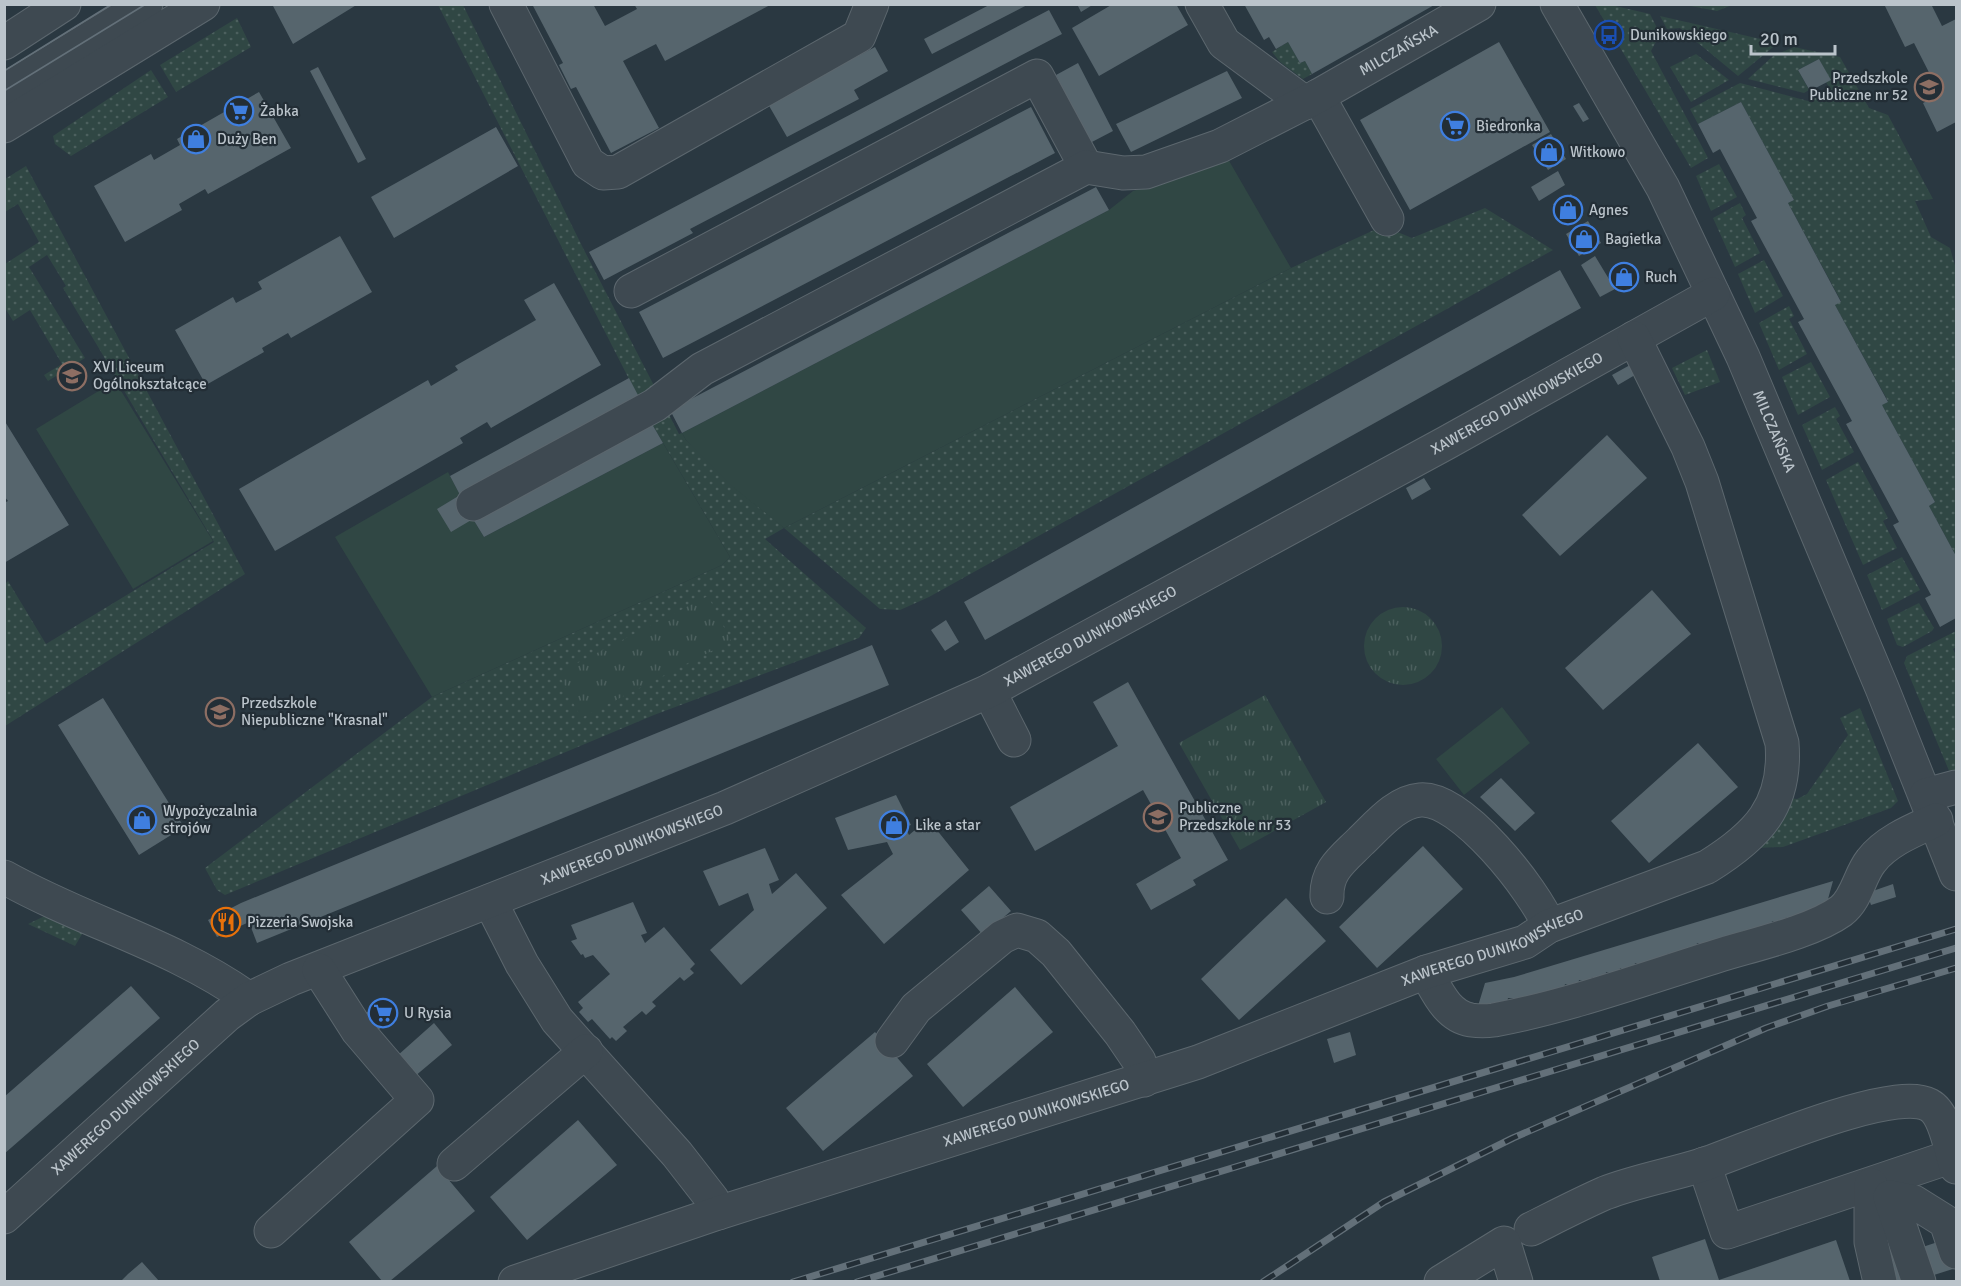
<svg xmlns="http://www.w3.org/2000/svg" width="1961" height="1286" font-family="Signika,sans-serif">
<defs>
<pattern id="grass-dots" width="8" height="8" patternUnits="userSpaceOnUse" patternTransform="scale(1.5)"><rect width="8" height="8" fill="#304744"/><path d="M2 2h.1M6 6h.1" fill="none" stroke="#4c605e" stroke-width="1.8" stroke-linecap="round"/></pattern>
<pattern id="park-tufts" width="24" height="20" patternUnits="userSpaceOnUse" patternTransform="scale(1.5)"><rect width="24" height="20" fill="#304744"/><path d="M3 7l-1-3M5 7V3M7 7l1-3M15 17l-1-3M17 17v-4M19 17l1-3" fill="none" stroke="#4c605e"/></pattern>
</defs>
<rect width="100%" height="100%" fill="#2a3841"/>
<!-- grass -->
<path fill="url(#grass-dots)" d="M438 5H463L583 248 679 434 682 433 686 440 784 528 1291 268 1383 226 1412 238 1485 208 1553 250 929 597 900 610 880 609 784 528 765 539 866 628 859 638 654 715 225 895 217 890 205 868 432 697 722 565 730 557 652 424Z
M1595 5H1611L1650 14 1660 34 1651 51 1708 158 1691 168Z
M1685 5H1732L1717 11Z
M1660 16 1778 43 1738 76 1680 28 1667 29Z
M237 18 251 47 176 92 160 65Z
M1288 42 1300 63 1305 61 1312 74 1303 79 1280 62 1272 52Z
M1794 47 1840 57 1869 108 1888 115 1933 199 1915 201 1931 237 1950 248 1956 269V556L1929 506 1935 502 1882 405 1888 401 1835 305 1841 301 1788 203 1794 200 1741 102 1698 124 1690 109 1740 83 1808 101 1830 89 1826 82 1830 79 1819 59 1798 70 1809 90 1804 93 1748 79 1773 56Z
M1696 54 1729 80 1691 102 1670 67Z
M151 70 168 97 71 156 55 144 53 136Z
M1719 164 1737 197 1711 211 1696 176Z
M26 166 245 574 5 726V584L8 581 46 644 214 542 63 288 66 286 47 255 29 267 85 358 48 381 44 375 62 364 30 310 13 321 5 308V264L39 242 18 204 5 212V179Z
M1740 203 1746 215 1742 218 1760 253 1735 267 1713 218Z
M1764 260 1783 296 1755 313 1738 274Z
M1789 306 1794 316 1789 319 1807 354 1779 370 1759 323Z
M1707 350 1720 382 1685 395 1672 368Z
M1811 362 1830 397 1798 415 1782 377Z
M1835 407 1840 416 1836 419 1854 452 1822 470 1802 425Z
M1858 462 1888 518 1883 521 1897 548 1863 565 1826 480Z
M1902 557 1920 590 1882 610 1867 575Z
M1919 603 1934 628 1932 631 1903 647 1897 645 1887 619Z
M1956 631V647L1953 649 1956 655V777L1952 778 1904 663 1907 656Z
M1860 708 1898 801 1891 808 1783 847 1755 848 1790 798 1797 799 1807 794 1848 735 1840 718Z
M51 913 85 929 75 946 28 924Z"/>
<!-- park -->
<path fill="url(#park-tufts)" d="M708 596 731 641 581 718 558 673Z
M1364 646a39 39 0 1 1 78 0a39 39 0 1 1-78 0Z
M1265 695 1326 802 1240 850 1179 743Z"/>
<!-- garden -->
<path fill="#304744" d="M1228 159 1291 268 784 528 733 487 686 440 682 433 1109 210 1133 191Z
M115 381 213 541 133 589 36 429Z
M663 443 730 557 722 565 432 697 335 537 448 472 460 495 438 509 473 519 484 537Z
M1502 707 1530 743 1464 795 1436 759Z"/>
<!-- building -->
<path fill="#56656d" d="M272 4H358L293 44Z
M532 4H593L605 26 637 9 634 4H772L665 61 656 44 623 61 659 128 611 153 576 87 571 89 559 65 563 63Z
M991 4H1029L932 54 924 39Z
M1077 4H1094L1081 12Z
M1113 4H1176L1188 25 1099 76 1072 28Z
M1244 4H1436L1312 74 1305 61 1300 63 1288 42 1276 49 1269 37 1264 40Z
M1884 4H1931L1942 26 1956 19V122L1937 132 1923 103 1940 94 1914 43 1905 47Z
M1049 10 1062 34 690 229 693 233 604 280 589 252Z
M1499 42 1550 132 1410 210 1360 120Z
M875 47 888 71 854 90 859 99 787 137 768 104Z
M1819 59 1831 80 1810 91 1798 70Z
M1078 63 1113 131 1090 143 1056 75Z
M318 67 366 159 358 163 310 71Z
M1227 71 1242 98 1131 152 1116 124Z
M259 92 291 148 208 194 205 189 179 204 182 210 125 242 94 186 151 154 154 160 180 145 177 139Z
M1741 102 1794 200 1788 203 1841 302 1835 305 1888 402 1882 405 1935 502 1929 506 1956 556V618L1940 627 1925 598 1931 595 1893 525 1899 522 1846 424 1852 421 1798 322 1804 319 1751 221 1757 218 1720 149 1713 153 1698 124Z
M1579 103 1589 119 1583 122 1573 106Z
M1031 107 1055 153 663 358 639 312Z
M496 127 518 166 394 238 371 197Z
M1551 134 1566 159 1548 170 1532 145Z
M1558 171 1565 185 1539 201 1531 187Z
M1096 187 1109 210 682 433 670 410Z
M1571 194 1583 215 1565 225 1553 204Z
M1588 221 1601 243 1579 256 1566 234Z
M340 236 372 292 291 338 288 333 262 348 264 352 206 385 175 330 233 297 236 303 262 289 258 282Z
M1595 256 1615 289 1600 297 1581 265Z
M1627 266 1635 281 1622 288 1614 273Z
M1560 270 1581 308 985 640 964 602Z
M554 283 601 365 491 428 487 422 460 438 463 443 275 551 239 489 428 380 431 386 458 370 455 366 536 320 524 300Z
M1630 365 1635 375 1618 385 1612 375Z
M629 378 639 397 460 495 450 476Z
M4 420 69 525 4 563V503L8 501 4 496Z
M652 424 663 443 484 537 473 519Z
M1607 435 1647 478 1560 556 1522 515Z
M1424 478 1431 489 1412 500 1406 488Z
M460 495 473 519 451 532 437 509Z
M1652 590 1691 634 1603 710 1565 668Z
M946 620 959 642 945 651 931 630Z
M872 645 889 685 257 943 249 922 217 937 208 920 241 903Z
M1128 682 1228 860 1193 880 1196 885 1151 910 1136 884 1181 858 1143 790 1035 851 1010 807 1118 746 1093 702Z
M103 698 184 827 139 855 58 725Z
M1698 743 1738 787 1649 863 1611 821Z
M1501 778 1535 813 1515 831 1480 797Z
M896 795 911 825 905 827 909 835 928 819 969 870 884 944 841 895 893 854 887 842 848 850 835 818Z
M1423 846 1463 889 1377 968 1339 927Z
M765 848 779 880 769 884 772 894 796 873 827 908 741 985 710 950 754 910 748 893 719 906 703 871Z
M1833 881 1825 910 1812 916 1800 913 1798 920 1786 917 1784 924 1772 921 1771 929 1758 926 1756 933 1744 930 1742 937 1729 935 1727 943 1713 940 1712 947 1697 943 1695 952 1682 949 1680 956 1668 953 1666 961 1651 959 1649 966 1635 963 1633 971 1620 968 1619 975 1606 972 1605 979 1592 977 1591 983 1579 980 1577 988 1565 984 1563 992 1551 989 1549 996 1537 993 1535 1000 1508 998 1506 1006H1478L1485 983 1514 977Z
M1893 884 1896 897 1871 905 1867 893Z
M989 886 1011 911 983 935 961 910Z
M1286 898 1326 941 1239 1020 1201 979Z
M633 902 647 933 641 935 645 943 664 927 695 964 690 969 694 973 684 981 680 977 652 1002 656 1006 646 1015 642 1011 623 1027 627 1031 616 1041 612 1037 610 1039 592 1019 588 1022 579 1012 583 1008 578 1002 610 974 593 955 585 958 583 954 581 955 571 941 577 939 571 925Z
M131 986 160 1018 4 1154V1097Z
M1015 987 1053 1032 963 1107 927 1064Z
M385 998 398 1015 378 1030 366 1013Z
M434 1023 452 1045 414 1077 397 1056Z
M875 1032 913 1076 823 1151 786 1108Z
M1350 1032 1356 1055 1334 1063 1327 1039Z
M578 1120 617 1165 527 1240 490 1197Z
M437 1166 475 1211 390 1281H382L349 1242Z
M1956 1236V1268L1915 1281H1887L1880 1261Z
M1705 1239 1719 1280 1836 1240 1850 1281H1660L1652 1257Z
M142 1262 159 1281H121L128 1274Z"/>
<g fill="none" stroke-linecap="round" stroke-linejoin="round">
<!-- minor casing -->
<g stroke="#5c676e" stroke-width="35">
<g id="minor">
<path d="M506 4 588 163 603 173 618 172 859 36 872 4"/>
<path d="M1202 4 1224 43 1305 103"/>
<path id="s1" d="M1557 4 1663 188 1743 357 1882 688 1956 874"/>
<path d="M4 43 64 4"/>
<path d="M4 91 146 4"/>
<path d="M1318 96 1387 219"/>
<path d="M4 126 203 4"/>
<path d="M631 291 1037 76 1086 167"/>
<path id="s2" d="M473 504 655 405 702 369 1086 167 1123 173 1146 172 1220 146 1318 96 1479 4"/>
<path d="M989 691 1014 740"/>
<path d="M1926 795 1956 787"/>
<path d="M4 877C84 922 174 945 249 999"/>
<path d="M1327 897C1326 870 1343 859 1361 841 1377 826 1396 802 1420 800 1461 796 1535 891 1549 926"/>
<path d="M490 901 522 964 557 1020 677 1154 712 1199 718 1213"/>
<path d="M1426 972C1437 991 1447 1016 1471 1020 1478 1021 1487 1021 1494 1020 1569 1006 1643 979 1717 956 1752 945 1812 932 1841 911 1857 899 1859 876 1871 861 1886 841 1914 830 1936 820"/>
<path d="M892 1041 916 1008 1002 937 1017 930 1037 936 1056 953 1120 1033 1139 1061 1144 1080"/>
<path d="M454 1164 586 1051"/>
<path d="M1704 1164 1727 1232 1953 1156"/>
<path d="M1871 1185V1242L1880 1282"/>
<path id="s3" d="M4 1217 227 1015 249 999 291 979 725 808 989 691 1446 443 1713 294"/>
<path d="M1531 1229C1555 1217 1580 1204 1605 1193 1636 1181 1670 1175 1702 1165 1745 1151 1892 1085 1929 1105 1946 1114 1950 1149 1956 1167"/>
<path d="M271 1231 417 1100 358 1031 319 970"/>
<path id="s4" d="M515 1282 718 1213 1198 1062 1426 972 1525 942 1549 926 1707 867C1757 836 1787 806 1782 743L1702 482 1688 447 1634 338"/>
<path d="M1441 1282 1504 1243 1516 1282"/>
<path d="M1919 1282 1890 1197 1914 1202 1946 1222 1956 1252"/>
</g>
</g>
<!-- minor -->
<use href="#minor" stroke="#3e4951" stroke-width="33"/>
<!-- tram -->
<path stroke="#637079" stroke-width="1.5" d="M4 71 112 4
M4 91 146 4"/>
<!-- rail casing -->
<g stroke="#637079" stroke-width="7">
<path id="rail" d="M793 1282 1956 929
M857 1282 1956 948
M1263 1282 1384 1202 1513 1138 1766 1028 1828 1006 1956 968"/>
</g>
<!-- rail -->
<use href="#rail" stroke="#232e36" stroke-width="4.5" stroke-dasharray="14" stroke-linecap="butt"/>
</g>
<!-- icons -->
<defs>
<g id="bus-ring" transform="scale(1.5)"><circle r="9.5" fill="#232e36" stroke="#1a4fb4" stroke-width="1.5"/><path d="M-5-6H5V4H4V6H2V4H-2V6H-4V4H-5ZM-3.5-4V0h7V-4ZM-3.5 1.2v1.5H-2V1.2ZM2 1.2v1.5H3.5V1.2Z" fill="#1a4fb4"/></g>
<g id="school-ring" transform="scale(1.5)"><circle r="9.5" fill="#232e36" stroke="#8d6e63" stroke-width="1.5"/><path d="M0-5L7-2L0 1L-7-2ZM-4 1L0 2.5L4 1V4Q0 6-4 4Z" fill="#8d6e63"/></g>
<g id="supermarket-ring" transform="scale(1.5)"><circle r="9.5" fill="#232e36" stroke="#3f7fe0" stroke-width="1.5"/><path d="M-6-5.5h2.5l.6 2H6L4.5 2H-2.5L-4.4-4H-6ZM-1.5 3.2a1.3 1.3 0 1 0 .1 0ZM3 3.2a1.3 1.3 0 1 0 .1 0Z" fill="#3f7fe0"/></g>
<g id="shop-ring" transform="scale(1.5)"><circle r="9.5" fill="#232e36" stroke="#3f7fe0" stroke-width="1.5"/><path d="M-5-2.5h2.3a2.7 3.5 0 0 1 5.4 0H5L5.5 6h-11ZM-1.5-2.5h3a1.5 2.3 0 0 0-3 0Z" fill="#3f7fe0"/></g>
<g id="restaurant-ring" transform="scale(1.5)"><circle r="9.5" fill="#232e36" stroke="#e8710a" stroke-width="1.5"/><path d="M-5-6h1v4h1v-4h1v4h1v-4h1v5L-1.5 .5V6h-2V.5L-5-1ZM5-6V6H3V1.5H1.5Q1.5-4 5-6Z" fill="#e8710a"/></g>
</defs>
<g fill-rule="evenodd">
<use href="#bus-ring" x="1609" y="35"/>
<use href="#school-ring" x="1929" y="87"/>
<use href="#supermarket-ring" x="239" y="111"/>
<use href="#supermarket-ring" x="1455" y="126"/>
<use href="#shop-ring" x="196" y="139"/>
<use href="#shop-ring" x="1549" y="152"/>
<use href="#shop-ring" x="1568" y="210"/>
<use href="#shop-ring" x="1584" y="239"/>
<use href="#shop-ring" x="1624" y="277"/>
<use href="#school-ring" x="72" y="376"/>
<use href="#school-ring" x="220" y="712"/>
<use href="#school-ring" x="1158" y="817"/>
<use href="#shop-ring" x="142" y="820"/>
<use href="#shop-ring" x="894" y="825"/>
<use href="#restaurant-ring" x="226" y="922"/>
<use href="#supermarket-ring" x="383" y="1013"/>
</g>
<g text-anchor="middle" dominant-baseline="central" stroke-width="4.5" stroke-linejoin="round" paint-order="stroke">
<!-- poi labels -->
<g font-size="15" fill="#bbc4cb" stroke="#232e36" text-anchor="start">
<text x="1630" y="35">Dunikowskiego</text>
<text x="1908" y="78" text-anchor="end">Przedszkole<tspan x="1908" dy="17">Publiczne nr 52</tspan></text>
<text x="260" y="111">Żabka</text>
<text x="1476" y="126">Biedronka</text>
<text x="217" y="139">Duży Ben</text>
<text x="1570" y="152">Witkowo</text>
<text x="1589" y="210">Agnes</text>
<text x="1605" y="239">Bagietka</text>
<text x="1645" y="277">Ruch</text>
<text x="93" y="367">XVI Liceum<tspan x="93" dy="17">Ogólnokształcące</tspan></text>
<text x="241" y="703">Przedszkole<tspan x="241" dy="17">Niepubliczne "Krasnal"</tspan></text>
<text x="1179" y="808">Publiczne<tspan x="1179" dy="17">Przedszkole nr 53</tspan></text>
<text x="163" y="811">Wypożyczalnia<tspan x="163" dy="17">strojów</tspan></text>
<text x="915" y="825">Like a star</text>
<text x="247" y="922">Pizzeria Swojska</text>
<text x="404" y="1013">U Rysia</text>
</g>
<!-- street labels -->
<g font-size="15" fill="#bbc4cb" stroke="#232e36">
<text stroke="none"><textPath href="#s2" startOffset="1042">MILCZAŃSKA</textPath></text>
<text stroke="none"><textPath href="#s3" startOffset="1731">XAWEREGO DUNIKOWSKIEGO</textPath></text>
<text stroke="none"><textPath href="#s1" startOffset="480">MILCZAŃSKA</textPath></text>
<text stroke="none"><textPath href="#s3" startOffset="1245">XAWEREGO DUNIKOWSKIEGO</textPath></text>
<text stroke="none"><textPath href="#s3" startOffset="741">XAWEREGO DUNIKOWSKIEGO</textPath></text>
<text stroke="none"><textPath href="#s4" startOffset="1034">XAWEREGO DUNIKOWSKIEGO</textPath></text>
<text stroke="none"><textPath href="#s3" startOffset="164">XAWEREGO DUNIKOWSKIEGO</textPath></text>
<text stroke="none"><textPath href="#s4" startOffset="548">XAWEREGO DUNIKOWSKIEGO</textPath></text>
</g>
</g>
<!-- border -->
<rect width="1961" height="1286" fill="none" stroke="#bbc4cb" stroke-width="12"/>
<!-- scale -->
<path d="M1751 45v9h84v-9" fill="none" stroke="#bbc4cb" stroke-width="3"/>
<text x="1760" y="45" font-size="18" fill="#bbc4cb" stroke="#232e36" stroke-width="4.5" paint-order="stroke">20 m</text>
</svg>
